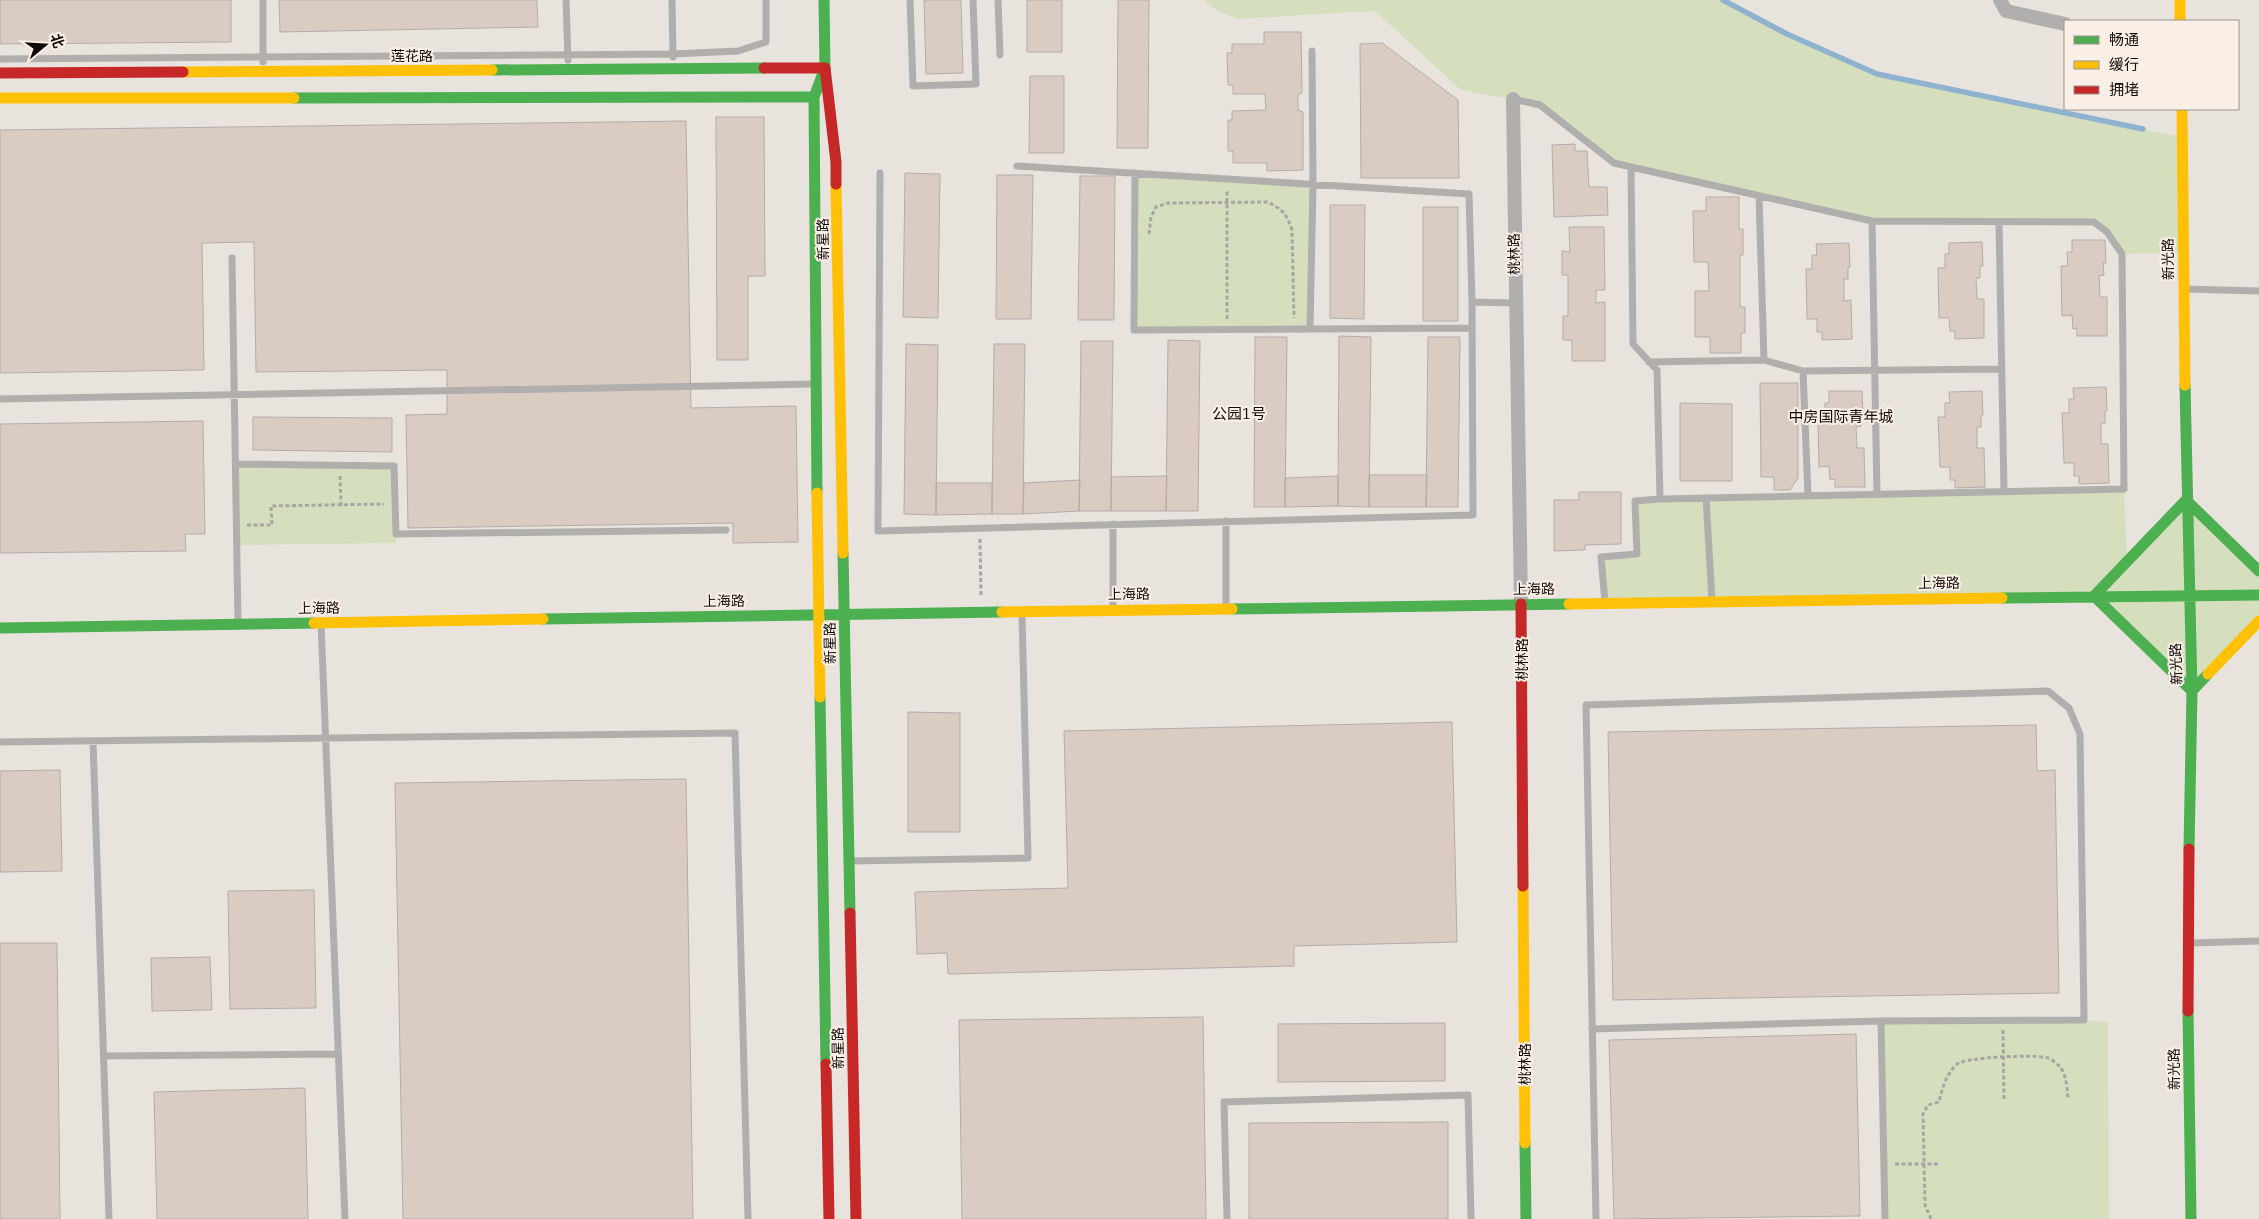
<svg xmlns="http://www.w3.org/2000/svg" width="2259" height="1219" font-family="'IBM Plex Serif','Noto Sans SC',serif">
<rect width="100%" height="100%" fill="#e9e3de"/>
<!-- green -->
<path fill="#d5dfbe" d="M1205 0H1723L1787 34 1877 74 2182 137 2183 253 2122 254 2094 222 1872 221 1614 163 1540 105 1461 90 1375 11 1237 19 1213 8Z
M1135 173 1313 185 1310 329 1134 330Z
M236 464 394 466 396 543 237 545Z
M2124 489 2127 561 2186 500 2259 571V621L2192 691 2094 596 1605 603 1601 557 1637 554 1635 501Z
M2084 1020 2108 1022 2109 1219H1885L1881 1021Z"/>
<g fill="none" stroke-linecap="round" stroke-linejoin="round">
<!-- stream -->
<path stroke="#8fb3cf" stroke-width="5.5" d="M1723 0 1787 34 1877 74 2143 129"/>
</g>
<!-- building -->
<path fill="#daccc3" stroke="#b1ada9" d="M0 0H231V42L0 44Z
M279 0H537L538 27 280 32Z
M924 0H961L963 73 926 74Z
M1027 0H1062V52H1027Z
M1118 0H1149L1148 148H1117Z
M1264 32H1301L1302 93 1298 95V110L1303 112V170L1267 171V163H1233V151H1228V120H1232V111L1266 110 1265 94H1233V85H1228L1227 53H1232V44H1264Z
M1382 43 1458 100 1459 178H1361L1360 44Z
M1030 76H1064V153H1029Z
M716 117H764L765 276H748V360H717Z
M686 121 691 408 796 406 798 542 733 543V523L408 528 406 415 447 414V370L256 372 254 242 202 243 204 370 0 373V130Z
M1575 144V151H1587L1589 187H1607L1608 215 1554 217 1552 145Z
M905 173 940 174 938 318 903 317Z
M997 175H1033L1031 319H996Z
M1080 176H1115L1114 320H1078Z
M1706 197H1739V229H1743V255H1740V307H1745V333H1741V353H1710V337H1695V291H1709L1708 262H1694L1693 211H1706Z
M1330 205H1365L1364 319 1330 318Z
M1423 207H1458V321H1423Z
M1569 227H1604L1605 290H1596V303L1605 302V361H1572V340H1563V316H1568V275H1562V251L1570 252Z
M2072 240H2105L2106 263H2103L2104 275 2099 276 2100 297H2107V336H2077V328L2073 329 2072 315 2062 316 2061 266H2068L2067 252H2072Z
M1982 242 1983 266H1980V278H1976L1977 299H1984V338L1955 339V331H1950L1949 318H1939L1938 268H1945V254H1949V243Z
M1849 243 1850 267H1848V279H1844V301L1851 300 1852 339 1822 340V332H1817V319H1807L1806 269H1812V255H1817L1816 244Z
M1339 336 1371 337 1369 507 1338 506Z
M1255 337H1287L1285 507H1254Z
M1428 337H1460L1458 507H1426Z
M1168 340 1200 341 1198 511H1166Z
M1081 341H1113L1111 511H1079Z
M906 344 938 345 936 515 904 514Z
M994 344H1025L1023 514H992Z
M1760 383H1798V478L1790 490H1774V477H1761Z
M2106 387 2107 411H2105V423H2101V444H2108L2109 483 2079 484V476H2074V463H2064L2062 413H2069V399H2074L2073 388Z
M1829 391H1862L1863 414H1860L1861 426 1856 427 1857 448H1864L1865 487H1835V479L1830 480 1829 466 1819 467 1818 417H1825V403H1829Z
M1982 391 1983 415H1981V427H1977V448H1984L1985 487 1955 488V480H1950V467H1940L1938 417H1945V403H1950L1949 392Z
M1680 403 1732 404V481H1680Z
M253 417 392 418V452L253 450Z
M203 421 205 534H185L186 551 0 553V424Z
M1369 475H1427L1426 507H1369Z
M1167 476 1166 511H1111V477Z
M1338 476V506L1285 507V478Z
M1080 480 1079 511 1023 514 1024 483Z
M936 483H992V514L936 515Z
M1579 492H1621V544L1585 545V550L1554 551V500H1579Z
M908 712 960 713V832H908Z
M1452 722 1457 942 1294 946V966L948 974 947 953 917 954 915 892 1068 888 1064 731Z
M2036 725 2037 771 2055 770 2059 993 1613 1000 1608 732Z
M60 770 62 871 0 872V771Z
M686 779 693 1219H403L395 783Z
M314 890 316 1008 230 1009 228 891Z
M0 943H57L60 1219H0Z
M210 957 212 1010 152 1011 151 958Z
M1203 1017 1206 1219H962L959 1020Z
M1445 1023V1081L1278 1082V1024Z
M1856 1034 1860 1216 1614 1219 1609 1040Z
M305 1088 308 1219H157L154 1092Z
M1448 1122V1219H1249V1123Z"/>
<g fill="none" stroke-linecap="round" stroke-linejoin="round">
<!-- path -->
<path stroke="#a8a6a3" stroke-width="3" stroke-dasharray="4 2.5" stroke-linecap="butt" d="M1149 234 1151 217 1156 207 1168 203 1267 202C1282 208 1287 215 1292 230L1294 318
M1227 319V190
M340 476 341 506
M247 525H272L271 506 384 504
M980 539 981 595
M2003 1030 2004 1101
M1895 1164H1940
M1931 1219 1925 1205 1923 1114 1928 1105 1939 1102C1942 1089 1946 1074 1957 1064 1966 1057 2037 1054 2048 1058 2051 1059 2058 1064 2060 1067 2067 1076 2067 1089 2068 1100"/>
<!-- lane -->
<path stroke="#b1afad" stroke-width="7" d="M566 0 568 60
M672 0 673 57
M910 0 913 86 976 84 973 0
M998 0 1000 55
M0 59 673 54 738 51 766 42V0
M263 62V0
M1513 99 1540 105 1614 163 1631 167 1872 221 2094 222 2107 232 2122 254 2124 489 1660 499 1657 370 1633 344 1631 167
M1017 166 1469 194 1472 302
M880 173 878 531 1473 515 1472 302 1515 303
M1135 173 1134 330 1472 328
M1759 196 1764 360 1803 371 1808 496
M1872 221 1877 495
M1999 222 2004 492
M232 258 238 621
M2184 289 2259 291
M1310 329 1313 185 1312 51
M1649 362 1764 360
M1803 371 2001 369
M0 399 814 384
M236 464 394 466 396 534 726 530
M1706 498 1712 600
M1605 602 1601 557 1637 554 1635 501 1660 499
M1226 608V521
M1113 609V524
M321 623 345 1219
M93 741 109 1219
M0 742 735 733 748 1219
M850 861 1028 858 1022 614
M2190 943 2259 941
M1592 1029 1881 1021
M104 1056 338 1054
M1227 1219 1224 1102 1468 1095 1471 1219
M1596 1219 1586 705 2048 691 2069 708 2080 734 2084 1020 1881 1021 1885 1219"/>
<!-- street -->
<path stroke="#b1afad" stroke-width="14" d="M2000 0 2006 11 2065 24
M1513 99 1521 604"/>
<!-- fast -->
<path stroke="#4caf50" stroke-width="11" d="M492 70 764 68
M294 98 814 97
M2185 385 2192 691 2189 849
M817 493 814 97 825 68 824 0
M843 553 850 913
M2002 598 2259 595
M1232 609 1569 604
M543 619 1002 612
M0 628 314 623
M2208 674 2192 691 2094 596 2186 500 2259 571
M820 697 826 1064
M2188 1011 2191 1219
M1525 1143 1526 1219"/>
<!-- slow -->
<path stroke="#ffc107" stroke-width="11" d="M2180 0V21
M183 72 492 70
M0 98H294
M2182 109 2185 385
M836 184 843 553
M817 493 820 697
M1569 604 2002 598
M1002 612 1232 609
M314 623 543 619
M2208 674 2259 621
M1523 886 1525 1143"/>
<!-- jam -->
<path stroke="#c62828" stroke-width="11" d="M764 68H825L836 162V184
M0 73 183 72
M1521 604 1523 886
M850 913 856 1219
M2188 1011 2189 849
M826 1064 829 1219"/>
</g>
<g text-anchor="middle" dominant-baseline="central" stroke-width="4" stroke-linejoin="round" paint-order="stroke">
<!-- street labels -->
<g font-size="14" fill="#0f0b09" stroke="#faefe7">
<text x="412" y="56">莲花路</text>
<text transform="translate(823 239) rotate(-91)">新星路</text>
<text transform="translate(1514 254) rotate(-91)">桃林路</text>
<text transform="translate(2168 259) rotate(-91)">新光路</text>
<text transform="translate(1939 583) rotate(-1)">上海路</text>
<text transform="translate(1534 589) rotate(-1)">上海路</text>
<text transform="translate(1129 594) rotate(-1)">上海路</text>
<text transform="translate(724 601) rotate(-1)">上海路</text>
<text transform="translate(319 608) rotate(-1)">上海路</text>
<text transform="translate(830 643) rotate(-91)">新星路</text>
<text transform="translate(1522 659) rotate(-90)">桃林路</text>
<text transform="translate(2176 664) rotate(-92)">新光路</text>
<text transform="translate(838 1048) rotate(-91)">新星路</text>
<text transform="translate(1525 1064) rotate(-90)">桃林路</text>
<text transform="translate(2174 1069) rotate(-91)">新光路</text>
</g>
<!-- neighbourhood labels -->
<g font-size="15" fill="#0f0b09" stroke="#faefe7">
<text x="1239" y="413">公园1号</text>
<text x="1841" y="416">中房国际青年城</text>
</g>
</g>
<!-- legend -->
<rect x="2064" y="20" width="175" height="90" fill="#faefe7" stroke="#9c948e"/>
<rect x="2074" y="36" width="25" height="8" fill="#4caf50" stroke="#9c948e"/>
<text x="2109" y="45" font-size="15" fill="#0f0b09">畅通</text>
<rect x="2074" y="61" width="25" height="8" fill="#ffc107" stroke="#9c948e"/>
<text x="2109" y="70" font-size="15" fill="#0f0b09">缓行</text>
<rect x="2074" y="86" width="25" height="8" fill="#c62828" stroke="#9c948e"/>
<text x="2109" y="95" font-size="15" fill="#0f0b09">拥堵</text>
<!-- north arrow -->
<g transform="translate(45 45) rotate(72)" stroke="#faefe7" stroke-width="4" paint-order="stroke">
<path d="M0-4L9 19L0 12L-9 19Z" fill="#0f0b09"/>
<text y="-8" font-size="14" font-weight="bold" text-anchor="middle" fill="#0f0b09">北</text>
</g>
</svg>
